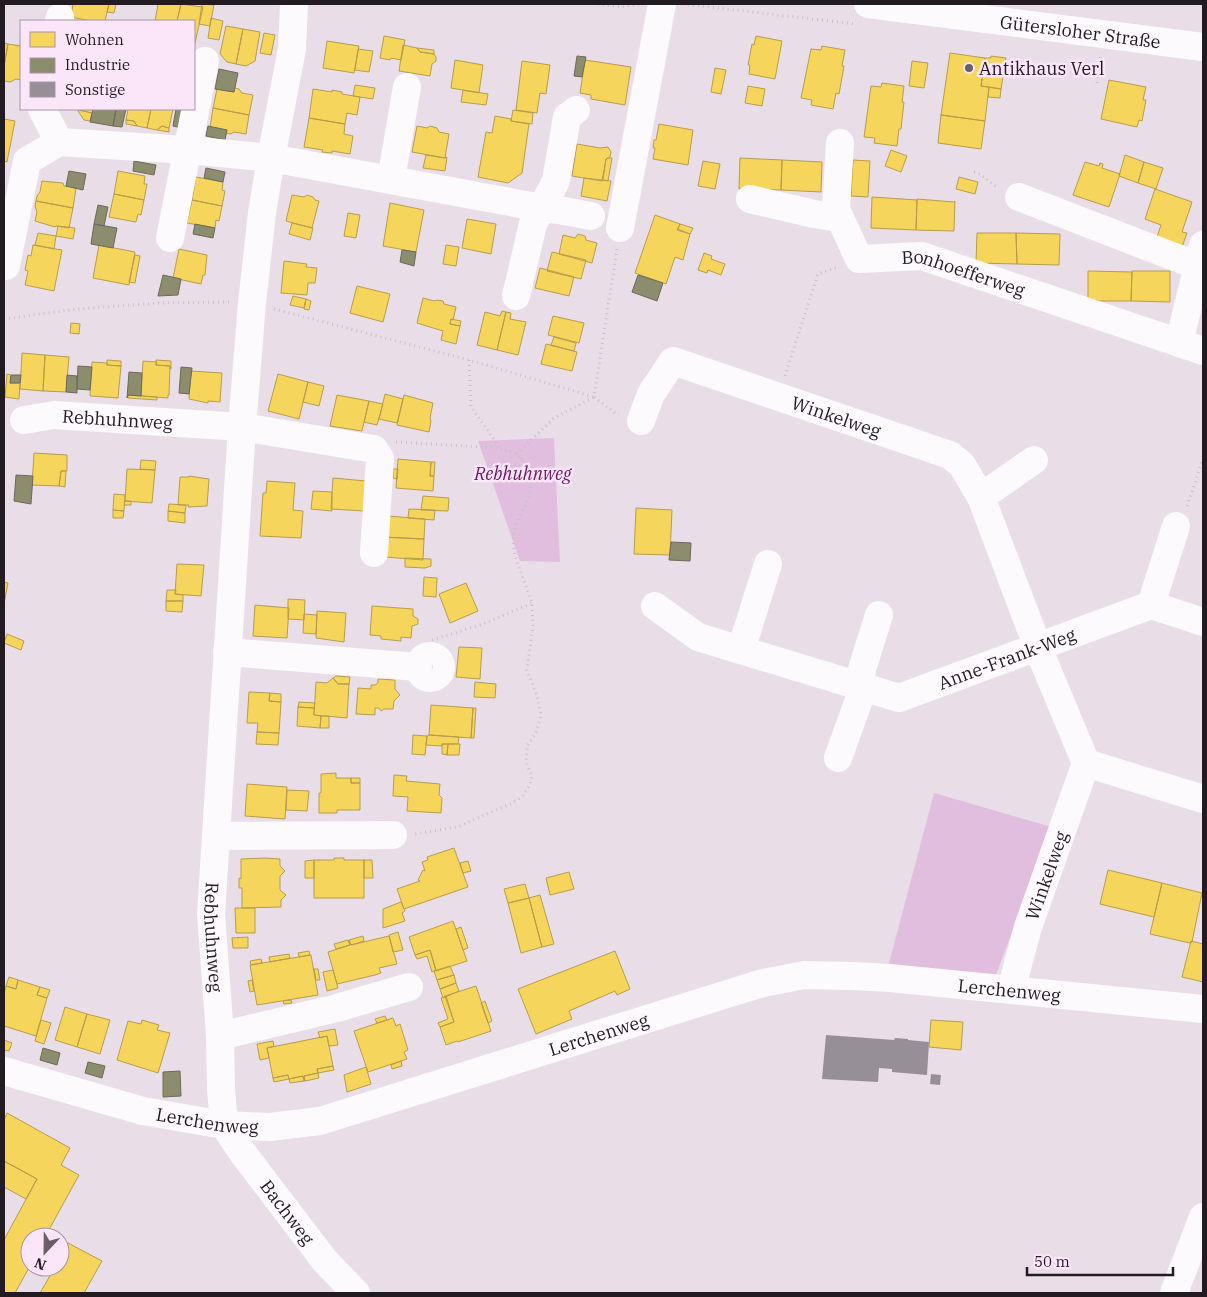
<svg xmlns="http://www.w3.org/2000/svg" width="1207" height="1297" font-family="'IBM Plex Serif',serif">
<rect width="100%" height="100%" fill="#e9dee8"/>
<!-- green -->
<path fill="#e1bede" d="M554 438 560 562 520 561 478 441Z
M934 793 1052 827 994 980 888 967Z"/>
<!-- homes -->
<path fill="#f6d55c" stroke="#b79d4b" d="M73 4H109L105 21H91L71 17Z
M109 4H116L114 13 107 12Z
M158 4H181L177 21H155Z
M181 4 203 7 195 43 194 42V21H177Z
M202 4 214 5 210 26 199 24Z
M211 18 223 21 219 40 208 38Z
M226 26 243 29 236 64 227 62 220 54Z
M243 29 260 32 255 61 246 66 236 64Z
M264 33 275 35 271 55 260 53Z
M384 36 405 40 401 60 391 58 390 60 380 58Z
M756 36 782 41 775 79 749 74 750 65H748L752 44 754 45Z
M327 41 359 46 354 73 323 68Z
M4 43 8 44 4 66Z
M8 44 21 46V80L16 79 10 82 4 81V66Z
M403 45 417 48 420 52 434 54 436 57V61L432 64 430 76 399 71Z
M822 46 845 50 842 66H844L839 94 836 93 833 109 811 105 812 100 801 98 811 49 821 50Z
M417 48 434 50V54L420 52Z
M358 49 373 51 369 72 355 70Z
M950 53 985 58 981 86 989 87 985 121 941 115Z
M991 56 1006 58 1001 89 981 86 985 58H991Z
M455 60 483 65 479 93 451 88Z
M585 60 631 67 625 105 591 99V95L580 93Z
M522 61 550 65 546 94 540 93 537 113 516 110Z
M912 61 928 63 924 88 909 86Z
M715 68 726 70 721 94 711 92Z
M1109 80 1146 87 1143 100H1146L1142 121 1139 120 1137 127 1101 119Z
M882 83 904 86 902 102H904L901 129H899L897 146 874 143 875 138 864 137 871 86 881 87Z
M355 85 375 88 373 99 353 96Z
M748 86 765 89 762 106 745 103Z
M989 87 1001 89 1000 98 988 97Z
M235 88 239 89 242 93 253 95 249 115 213 108 217 89 234 92Z
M313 89 332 92V90L342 92V94L360 97 357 115 347 113 345 124 309 118Z
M463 90 488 94 486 105 461 102Z
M213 108 249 115 246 134 234 132 231 134 226 133 227 130 210 127Z
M79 109V110L92 113 90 121 84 120 78 111Z
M79 109H93L92 113 79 110Z
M128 109H151L147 128 137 126 134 121 126 120Z
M151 109H173L169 128 162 126 157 130 147 128Z
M513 110 533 113 532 124 511 121Z
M941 115 985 121 981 149 938 143Z
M495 116 511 119V121L529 124 522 173 508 183 478 177 486 132 492 133Z
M309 118 345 124 344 134 353 136 350 154 332 151V153L322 152 323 150 304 147Z
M4 119 15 121 7 162 4 161Z
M126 120 134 121 137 126 126 124Z
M659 124 693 130 688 165 653 159 655 148H653L654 140H656Z
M162 126 169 128V132L157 130Z
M417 126 427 128 430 126 437 128 439 132 449 134 445 158 412 152Z
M577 144 600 148 608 147 611 152 610 157 606 159 602 181 572 176Z
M891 150 907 156 901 172 885 166Z
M426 155 445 158 447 157 445 171 423 168Z
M1125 155 1144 162 1138 183 1119 176Z
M608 158H612L608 181 603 180 606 159Z
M740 158 782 160 781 190 739 189Z
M782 160 822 162 821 192 781 190Z
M853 160 870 161 868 197 851 196Z
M703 161 720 164 715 189 698 186Z
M1085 162 1099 166 1100 163 1103 164 1102 168 1120 174 1109 207 1073 195Z
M1144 162 1163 168 1156 189 1138 183Z
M118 171 145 176 144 184H147L144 200 114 194Z
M196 177 223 182 222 190 225 191 222 206 192 200Z
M959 177 978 182 975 194 956 189Z
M584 178 611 181 607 201 581 196Z
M42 181 63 183 64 186 76 188 73 208 36 201 37 196 40 192Z
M1155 189 1192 202 1182 232 1187 233 1182 247 1157 237 1161 225 1145 219Z
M114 194 144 200 141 215 138 214 136 222 109 217Z
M292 195 304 197 307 195 313 197 315 200 319 201 312 228 286 221Z
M872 197 917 200 916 230 871 228Z
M917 199 954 202 955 201 954 231 916 230Z
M192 200 222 206 219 221 216 220 215 228 187 223Z
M36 201 73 208 69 228 56 226 55 227 35 221 37 212 35 206Z
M390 203 424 210 416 252 383 246Z
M348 213 360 215 356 238 344 236Z
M655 215 680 224 677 230 690 234 683 260 675 257 666 284 635 273Z
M467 219 496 224 491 254 462 248Z
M292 223 313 228 310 240 289 234Z
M680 224 693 228 690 234 678 229Z
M58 226 75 228 73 239 56 236Z
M38 233 56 236 54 249 35 245Z
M977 233H1016L1017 264 976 263Z
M1016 233 1060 234 1059 265 1017 264Z
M578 234 585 236 586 240 597 243 592 263 559 254 563 235 575 238Z
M33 245 62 250 54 291 25 285 28 271 25 270 28 255 31 256Z
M99 245 135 252 129 285 93 278Z
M446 245 459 247 456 266 443 264Z
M179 249 207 255 205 275H203L201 284 173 278Z
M552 252 586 260 581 279 547 271Z
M704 253 712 256 711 259 725 264 721 275 708 270 707 273 698 270Z
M135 255 140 256 135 283 129 282Z
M284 261 307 264 306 267 317 268 315 283H308L307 295 281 293Z
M540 268 574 277 569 296 535 288Z
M1088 271 1132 272 1131 301H1088Z
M1132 271H1170V302L1131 301Z
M357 286 390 294 383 322 350 313Z
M293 296 306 299 304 308 290 305Z
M423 298 434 301 437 300 443 301 444 304 456 307 453 320 451 319 450 324 460 326 456 344 441 340 443 331 417 323Z
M306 299 311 301 309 310 304 309Z
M502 311 506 312 497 350 477 345 485 312 500 316Z
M506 312 511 313 510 319 526 322 518 355 497 350Z
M553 316 584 323 579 343 548 335Z
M451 319 461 321 460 326 450 324Z
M71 323 80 324 79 334 70 333Z
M554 337 576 343 574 351 551 345Z
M546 344 577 352 572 371 541 364Z
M22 353 45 355 43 391 20 389Z
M45 355 69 357 66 392 43 391Z
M107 360 121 361V366L107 365Z
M156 360 171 361V369H170V366L156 365Z
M143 361 157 362 156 365 170 366 169 395H168V398L141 396Z
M92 362 107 363V365L121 366 118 398 90 396Z
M191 371 222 373 220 402 208 401V403L189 399Z
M7 374 11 375 10 383H20L19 399 5 397Z
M278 374 308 382 299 419 268 411Z
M308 382 324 386 319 406 303 402Z
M385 394 403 399 397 423 379 419Z
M128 395 157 397V400L128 398Z
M337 395 369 401 362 431 330 426Z
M404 395 433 403 430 418 431 421 429 432 397 425Z
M369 401 383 404 377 425 364 422Z
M34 453 67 455V471H61L59 486 32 485Z
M398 459 431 462 430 476H434L433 491 396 488Z
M141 460 156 461 155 470 140 469Z
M431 462H435L434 476H430Z
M127 469 155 470 152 503 125 501Z
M393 469H398L397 479 393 478Z
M61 471H66L65 487 59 486Z
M189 476 209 479 207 506 188 507 189 505H178L180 477H189Z
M333 478 366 481 364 511 331 509Z
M267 481 295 483 293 510 303 511 301 538 260 536 263 493H266Z
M313 491 332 492V511L311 509Z
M114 494 125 495 124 511 113 510Z
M423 496 449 498 448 511 421 510Z
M125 501H131V505H124Z
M169 504 186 505 185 513 168 511Z
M636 508 672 510 670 555 634 554Z
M409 509 435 510 434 520 408 518Z
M113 510 124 511 123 518H113Z
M168 511 185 513V523L168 521Z
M388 516 425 519 424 539 383 537Z
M383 537 424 539 423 560 385 557Z
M405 558 431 559V566L425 568 405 567Z
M177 564 204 565 201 596 175 594Z
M424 577 437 578 436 597 423 596Z
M4 582 8 583 4 604Z
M466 583 478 611 450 623 439 594Z
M167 590H176L175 594 183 595V601H166Z
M288 599 305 600 304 620 288 619Z
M166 601H183L182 612 166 611Z
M255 605 289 608 287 638 253 636Z
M372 606 413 609V616L418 619V624L412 626 411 638 401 637V641L381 639V636L370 635Z
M317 611 346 613 344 642 316 638Z
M304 614 317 615 316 634 303 633Z
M7 634 24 641 21 650 4 643Z
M459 647 482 648 480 679 456 677Z
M336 676 350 677 349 684H338L333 678Z
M333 678 338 684H349L347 718 314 715 316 682 327 683Z
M378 679 395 680V689L400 695 394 701 393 709H384L381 711 379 708H375V715L356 714 358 688 371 689V685H375L378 683Z
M475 682 496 684 495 698 474 697Z
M249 692 270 693 269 701 281 702 279 733 257 732 258 723H247Z
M270 693 281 694V702L269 701Z
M299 702 315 703 314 708 298 707Z
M431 705 473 708 471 738 429 735Z
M298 707 314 708V715L321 716 320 728 297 726Z
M473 708H476L474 738H471Z
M321 716H329V728H320Z
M257 732 279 733 278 745 256 744Z
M413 735 427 736 425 755 412 754Z
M429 735 459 737 458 744H442V746L426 745 427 736Z
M442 744H448L447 755 442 754Z
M448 744H460L459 755H447Z
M336 773V778H351V783H360V810H337V813H319V793H321V774Z
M394 775 407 776 406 781 440 784 439 795 442 798 441 813 407 811 408 797 393 796Z
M351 778H360V783H351Z
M247 784 287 787 285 819 245 816Z
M287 790 309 791 307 811 286 810Z
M454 848 468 887 404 909 397 889 420 881 418 880 423 870 425 871 422 862 428 860 427 857Z
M265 858 280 859V866L285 871 280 876V890L286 895 281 900V907L242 908V888H239V878L241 879V859Z
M334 858H344V860H364V898H314V860H334Z
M314 860V878H305V861Z
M364 860H372L373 878H364Z
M468 861 471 871 463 873 460 863Z
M1108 870 1162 883 1154 917 1100 904Z
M569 872 574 889 550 895 546 878Z
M1162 883 1202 893 1192 942 1190 943 1150 934Z
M525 884 529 898 508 903 504 889Z
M540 895 554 944 542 947 529 898Z
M529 898 542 947 521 953 508 903Z
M401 902 405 911 402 913 405 921 383 928V909Z
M235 908H255V933H236Z
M453 921 467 961 436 971 430 950 415 955 409 937Z
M461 927 468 948 463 950 456 929Z
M398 932 403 950 393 952 389 935Z
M363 936 364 941 351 945 349 940Z
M389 936 397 964 379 968 381 973 375 975 337 984 328 952 350 945 349 940 351 945Z
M248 937V948H233L232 938Z
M348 940 350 945 336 949 334 944Z
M1191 941 1203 944V982L1182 977Z
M430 950 436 970 432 972 427 956 417 959 415 955Z
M309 951 310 955 299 957 298 953Z
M615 951 630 989 617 995 615 991 569 1011 572 1019 536 1034 518 989Z
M289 954 290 958 270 962 269 957Z
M311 955 318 995 257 1005 250 965Z
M261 959 262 963 251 965 250 961Z
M450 966 454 975 437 980 434 971Z
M314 969H318L320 980H316Z
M333 970 338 988 327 991 323 972Z
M454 975 456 983 440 989 437 980Z
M9 977 18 980 16 989 6 986Z
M18 980 40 987 37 995 47 998 36 1036 4 1026V994L6 986 16 989Z
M252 980 254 991 250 992 248 981Z
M456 983 459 991 443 998 440 989Z
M476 986 491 1031 458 1042 457 1041 446 1045 440 1027 454 1022 445 996Z
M40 987 50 990 47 998 37 995Z
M446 996 454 1022 440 1027 438 1023 448 1019 441 998Z
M291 1000 292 1003 284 1004 283 1001Z
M485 1001 492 1021 488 1023 481 1003Z
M65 1007 87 1014 77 1047 55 1040Z
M87 1014 110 1020 100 1054 77 1047Z
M385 1016 387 1020 377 1023 375 1019Z
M393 1018 396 1026 400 1024 408 1050 404 1052 407 1059 368 1072 354 1031Z
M41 1020 51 1023 44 1044 35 1041Z
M142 1020 159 1025 157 1030 170 1033 158 1073 117 1060 128 1021 141 1024Z
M931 1020 963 1022 961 1050 929 1047Z
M335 1029 338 1045 329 1046 327 1036 320 1038 318 1032Z
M327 1036 333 1066 317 1069 318 1073 304 1076 305 1081H304L303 1076 289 1079 288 1075 273 1078 267 1048Z
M4 1040 12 1043 9 1051 4 1050Z
M273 1041 274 1046 267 1048 269 1058 260 1060 257 1044Z
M401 1061 402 1066 392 1069 391 1065Z
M333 1066 334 1070 318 1073 317 1069Z
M366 1067 371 1084 347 1092 344 1075Z
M318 1073 319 1078 305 1081 304 1076Z
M288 1075 289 1079 274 1082 273 1078Z
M303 1076 304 1081 290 1083 289 1079Z
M7 1113 70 1148 61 1165 79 1175 45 1237H30V1266L15 1293H4V1240L37 1179 4 1161V1120Z
M4 1161 37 1179 26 1199 4 1187Z
M68 1243 102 1261 84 1293H40L55 1267H60V1257Z"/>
<!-- industry -->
<path fill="#8c8c6e" stroke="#6c6a57" d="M577 56 586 57 582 77 574 76Z
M219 69 238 73 234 92 215 89Z
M93 109H116L113 126 90 122Z
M116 109H126L122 127 113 126Z
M176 109H182V128L173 126Z
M208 126 227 130 225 140 206 136Z
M134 161 156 165 154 175 133 171Z
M206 168 225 172 223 182 204 178Z
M69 171 86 174 83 190 66 186Z
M98 205 108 207 104 226 94 224Z
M94 224 117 228 113 248 91 244Z
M195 224 215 228 213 238 193 234Z
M402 250 416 252 414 266 400 262Z
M163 275 181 279 178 295 158 296Z
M638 275 663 283 657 301 632 292Z
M78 366 92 367 90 390 77 389Z
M181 367 192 368 189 394 179 393Z
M129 372 142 373 141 396 128 395 127 398Z
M11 375H21L20 383H10Z
M67 375 77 376V393L66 392Z
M16 475 33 476 31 504 14 501Z
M671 542 691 543 690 561 669 560Z
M43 1048 60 1053 57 1065 40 1060Z
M88 1062 105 1066 102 1078 85 1073Z
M180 1071 181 1096 163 1097V1072Z"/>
<!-- building -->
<path fill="#978f97" d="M826 1035 894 1040 895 1038 908 1039V1040L929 1042 927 1075 892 1072V1069L879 1068 878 1082 822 1079Z
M931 1074 941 1075 940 1085 930 1084Z"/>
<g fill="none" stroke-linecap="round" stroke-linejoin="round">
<!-- path -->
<path stroke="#c6c1c6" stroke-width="3" stroke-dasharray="1 4" stroke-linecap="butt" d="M598 4 621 7 640 4
M683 4 856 24
M1097 83 1100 57
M974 172 980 174 998 188
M617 249 594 397 615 413 619 414
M274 309 469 360 594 397
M4 319 77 309 158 303 229 302
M469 360 471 407 500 448
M785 376 818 274 838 267
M396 442 500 448 517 454 530 468V496L515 526 513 541 515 556 532 603 533 626 527 670 538 699 541 715 536 733 527 746 526 762 532 776 530 784 522 797 510 804 457 827 415 834
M517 454 554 418 594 397
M1187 506 1203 459
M432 640 483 624 532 603"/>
<!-- minor -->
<g stroke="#fcfafc" stroke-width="28">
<path id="s1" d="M294 4 292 49 271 158 262 213 252 303 242 427 211 914 220 1036 221 1089 224 1125 242 1152 325 1261 356 1293"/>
<path d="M59 21 60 17"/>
<path d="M42 109 59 142 188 150 271 158 542 208 559 210 591 216"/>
<path id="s2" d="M840 143 836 209 859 259 922 256 1203 351"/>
<path d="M391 180 407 87"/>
<path d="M1019 197 1198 266"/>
<path d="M750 199 814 214 839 218"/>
<path d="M620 228 662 4"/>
<path d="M170 238 205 61"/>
<path d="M6 266 27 161 59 142"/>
<path d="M516 296 533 224 556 181 567 117 576 110"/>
<path d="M1179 343 1203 245"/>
<path id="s3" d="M24 420 54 415 242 427 374 449 380 458 374 553"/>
<path id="s4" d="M641 421 651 394 673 361 950 455 962 465 981 497 1038 648 1086 763 1203 799"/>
<path d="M981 497 1034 460"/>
<path d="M1151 605 1176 526"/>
<path id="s5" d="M655 606 698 637 899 698 1151 605 1203 622"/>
<path d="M741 650 768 564"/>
<path d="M227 652 418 667"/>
<circle cx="430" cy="667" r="11"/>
<path d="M838 758 860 697 862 669 879 615"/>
<path d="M216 836 393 835"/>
<path id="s6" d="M1011 990 1028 927 1086 763"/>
<path d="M220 1036 337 1008 409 987"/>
<path id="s7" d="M4 1071 143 1111 224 1125 270 1127 320 1121 727 994 763 983 804 975 853 976 890 978 1203 1009"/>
<path d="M1174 1293 1203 1217"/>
</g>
<!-- major -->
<path stroke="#fcfafc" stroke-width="28" id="s8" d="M868 4 1203 47"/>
</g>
<!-- markers -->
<circle fill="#685f67" stroke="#fbe6f9" stroke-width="2" cx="969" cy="68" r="5"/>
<g text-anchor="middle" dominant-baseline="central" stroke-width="5" stroke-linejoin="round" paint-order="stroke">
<!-- street labels -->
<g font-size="18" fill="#231b22" stroke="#fbe6f9">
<text stroke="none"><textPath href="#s8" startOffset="214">Gütersloher Straße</textPath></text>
<text stroke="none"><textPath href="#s2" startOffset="228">Bonhoefferweg</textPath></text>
<text stroke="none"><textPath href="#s4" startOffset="241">Winkelweg</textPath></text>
<text stroke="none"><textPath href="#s3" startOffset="94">Rebhuhnweg</textPath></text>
<text stroke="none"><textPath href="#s5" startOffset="378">Anne-Frank-Weg</textPath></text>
<text stroke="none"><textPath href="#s6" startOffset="120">Winkelweg</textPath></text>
<text stroke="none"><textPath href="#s1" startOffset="938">Rebhuhnweg</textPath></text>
<text stroke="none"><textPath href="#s7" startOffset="1035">Lerchenweg</textPath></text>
<text stroke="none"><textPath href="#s7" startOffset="615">Lerchenweg</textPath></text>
<text stroke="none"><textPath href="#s7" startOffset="210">Lerchenweg</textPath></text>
<text stroke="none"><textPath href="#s1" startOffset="1234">Bachweg</textPath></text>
</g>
<!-- poi labels -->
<g font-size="18" fill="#231b22" stroke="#fbe6f9" text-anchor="start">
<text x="979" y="68">Antikhaus Verl</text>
</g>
<!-- park labels -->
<g font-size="18" font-style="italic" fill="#6b1868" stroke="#fbe6f9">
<text x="523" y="473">Rebhuhnweg</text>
</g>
</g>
<!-- border -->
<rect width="1207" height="1297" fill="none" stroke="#231b22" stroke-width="10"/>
<!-- legend -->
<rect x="20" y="20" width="175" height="90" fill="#fbe6f9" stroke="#a595a3"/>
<rect x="30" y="32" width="25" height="15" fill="#f6d55c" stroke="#a595a3"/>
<text x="65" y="45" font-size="15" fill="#231b22">Wohnen</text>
<rect x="30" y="58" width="25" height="15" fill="#8c8c6e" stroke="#a595a3"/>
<text x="65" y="70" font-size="15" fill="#231b22">Industrie</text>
<rect x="30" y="82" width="25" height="15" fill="#978f97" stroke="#a595a3"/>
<text x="65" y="95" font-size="15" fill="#231b22">Sonstige</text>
<!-- north arrow -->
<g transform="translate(45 1252) rotate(202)"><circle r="24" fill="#fbe6f9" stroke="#a595a3"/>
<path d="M0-4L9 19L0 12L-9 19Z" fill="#685f67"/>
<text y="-8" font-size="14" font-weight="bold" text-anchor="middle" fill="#231b22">N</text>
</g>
<!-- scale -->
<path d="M1027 1267v8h146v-8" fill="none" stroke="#231b22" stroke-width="2.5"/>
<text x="1034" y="1267" font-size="15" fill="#231b22" stroke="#fbe6f9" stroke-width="4" paint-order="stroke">50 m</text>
</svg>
